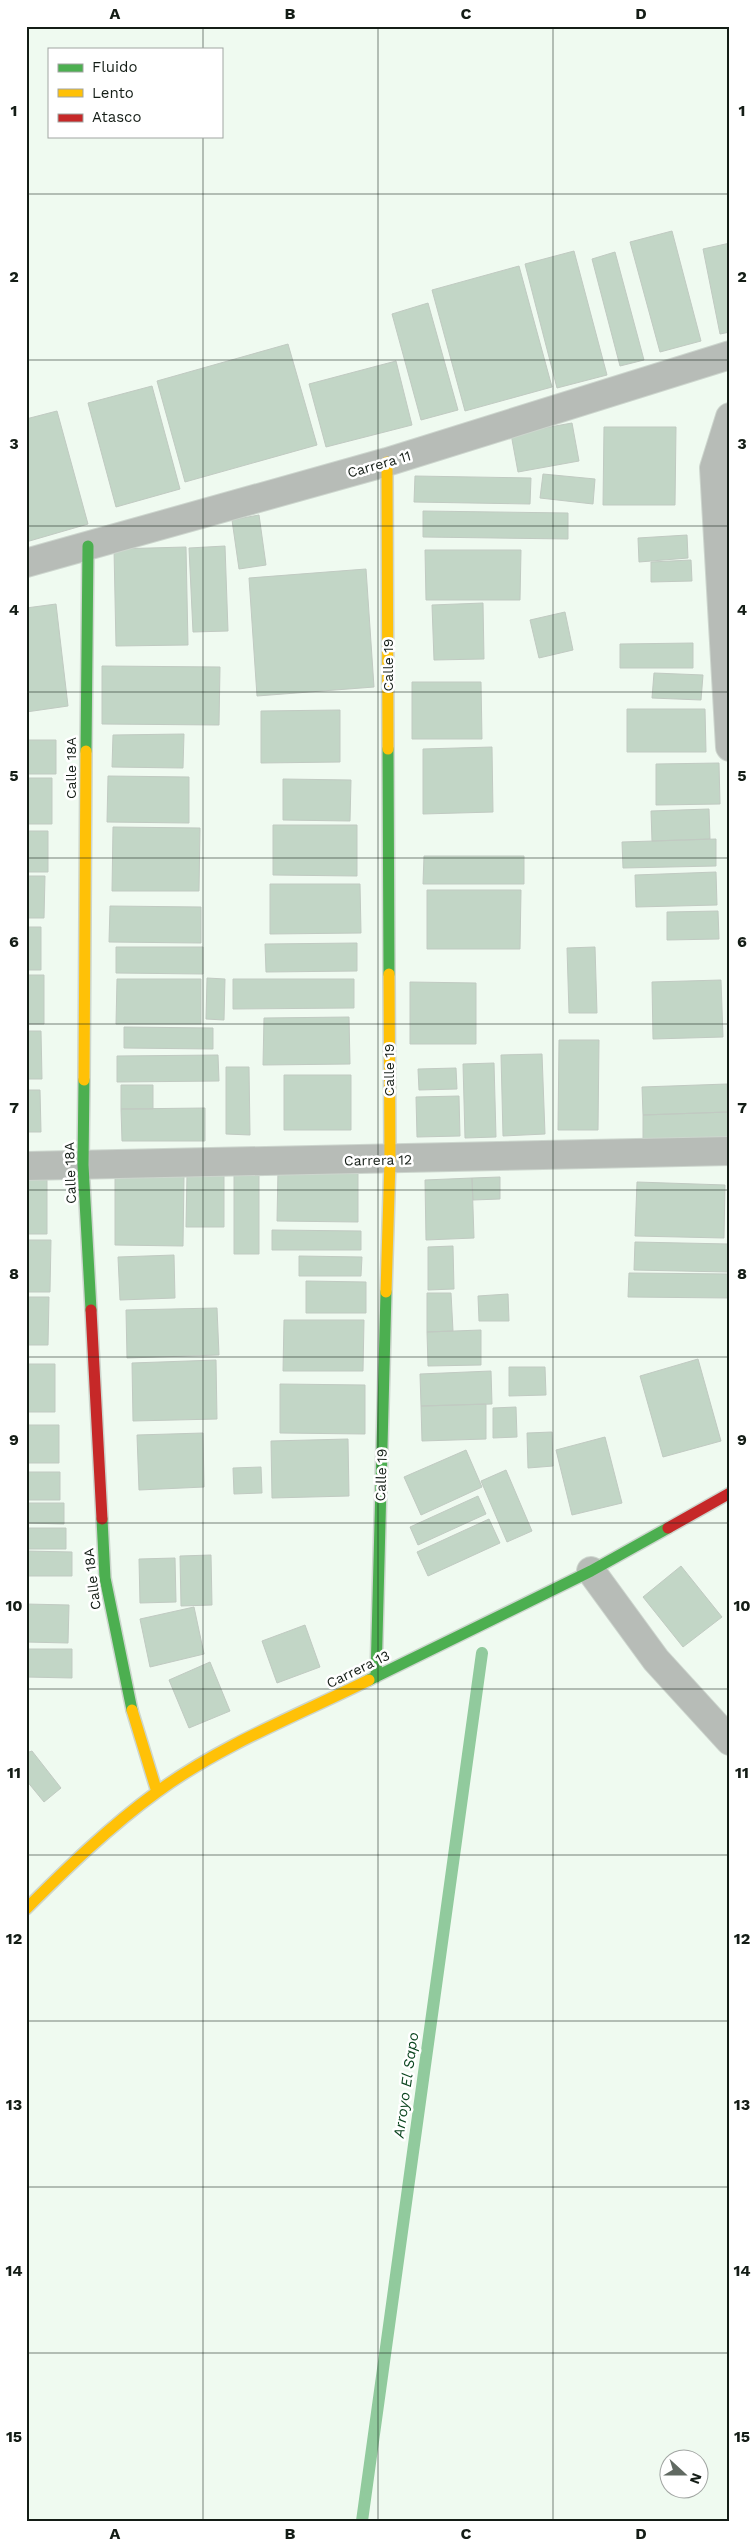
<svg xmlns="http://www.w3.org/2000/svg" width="756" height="2547" font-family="'Work Sans',sans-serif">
<rect width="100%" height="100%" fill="#effaf0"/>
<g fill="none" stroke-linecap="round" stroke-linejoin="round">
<!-- stream -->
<path stroke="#91ca9d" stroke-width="12" d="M362 2521 482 1653"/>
</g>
<!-- building -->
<path fill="#c2d6c6" stroke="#c1cac2" d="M672 231 701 341 660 352 630 242Z
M730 243V332L720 334 703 249Z
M574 251 607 375 557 388 525 264Z
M615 252 644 360 620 366 592 259Z
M519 266 552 387 465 411 432 290Z
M428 303 458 410 421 420 392 314Z
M288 344 317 445 185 482 157 381Z
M396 361 412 425 326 447 309 384Z
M152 386 180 489 116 507 88 403Z
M57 411 88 524 26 542V419Z
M572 423 579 461 518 472 511 434Z
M604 427H676L675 505H603Z
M543 474 595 479 593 504 540 498Z
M415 476 531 478 530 504 414 502Z
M423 511 568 513V539L423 537Z
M259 515 266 565 239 569 232 520Z
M687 535 688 558 639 562 638 538Z
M225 546 228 631 193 632 189 548Z
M186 547 188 645 116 646 114 549Z
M425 550H521L520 600H426Z
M691 560 692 581 651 582V562Z
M366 569 374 687 257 696 249 578Z
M483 603 484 659 434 660 432 605Z
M56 604 68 706 26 712V608Z
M565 612 573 650 539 658 530 620Z
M693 643V668H620V644Z
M102 666 220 667 219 725 102 724Z
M654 673 703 675 701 700 652 698Z
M412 682H481L482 739H412Z
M627 709H705L706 752H627Z
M340 710V762L261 763V711Z
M184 734 183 768 112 767 113 735Z
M26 740H56V774H26Z
M492 747 493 812 423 814V749Z
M719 763 720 804 656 805V764Z
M108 776 189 777V823L107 822Z
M26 778H52V824H26Z
M283 779 351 780 350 821 283 820Z
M709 809 710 839 652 841 651 811Z
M273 825H357V876L273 875Z
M113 827 200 828 199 891H112Z
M26 831H48V872H26Z
M716 839V866L623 868 622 842Z
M424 856H524V884H423Z
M716 872 717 905 636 907 635 875Z
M26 876H45L44 918H26Z
M270 884H360L361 933 270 934Z
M427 890H521L520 949H427Z
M110 906 201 907V943L109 942Z
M718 911 719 939 667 940V912Z
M26 927H41V970H26Z
M357 943V971L266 972 265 944Z
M116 947H203V974L116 973Z
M595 947 597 1013H569L567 948Z
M26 975H44V1024H26Z
M207 978 225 979 224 1020 206 1019Z
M117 979H201V1024H116Z
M233 979H354V1008L233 1009Z
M721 980 723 1037 653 1039 652 982Z
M410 982 476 983V1044H410Z
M349 1017 350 1064 263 1065 264 1018Z
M124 1027 213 1028V1049L124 1048Z
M26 1031H41L42 1079H26Z
M559 1040H599L598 1130H558Z
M542 1054 545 1134 503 1136 501 1055Z
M218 1055 219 1081 117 1082V1056Z
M494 1063 496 1137 465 1138 463 1064Z
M226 1067H249L250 1135 226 1134Z
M456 1068 457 1089 419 1090 418 1069Z
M284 1075H351V1130H284Z
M727 1084 728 1112 643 1115 642 1087Z
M121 1085H153V1109H121Z
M26 1090H40L41 1132H26Z
M459 1096 460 1136 417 1137 416 1097Z
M205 1108V1141H122L121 1109Z
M728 1112V1139L643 1142V1115Z
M278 1170H358V1222L277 1221Z
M234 1173H259V1254H234Z
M187 1174H224V1227H186Z
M115 1176H184L183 1246 115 1245Z
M500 1177V1199L473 1200 472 1178Z
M472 1178 474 1238 426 1240 425 1180Z
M26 1180H47V1234H26Z
M637 1182 725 1185 724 1238 635 1236Z
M272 1230 361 1231V1250H272Z
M26 1240H51L50 1292H26Z
M635 1242 729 1244 728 1272 634 1270Z
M453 1246 454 1289 428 1290V1247Z
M174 1255 175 1298 120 1300 118 1257Z
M299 1256 362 1257 361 1276H299Z
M629 1273 730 1274V1298L628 1297Z
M306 1281 366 1282V1313H306Z
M427 1293H451L453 1331 427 1332Z
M508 1294 509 1321H479L478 1296Z
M26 1297H49L48 1345H26Z
M217 1308 219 1355 127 1358 126 1310Z
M284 1320H364L363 1371H283Z
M481 1330V1365L428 1366 427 1332Z
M698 1359 721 1441 663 1457 640 1376Z
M216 1360 217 1419 133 1421 132 1363Z
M26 1364H55V1412H26Z
M509 1367H545L546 1395 509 1396Z
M491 1371 492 1404 421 1406 420 1374Z
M280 1384 365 1385V1434L280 1433Z
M486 1404V1439L422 1441 421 1406Z
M516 1407 517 1437 493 1438V1408Z
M26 1425H59V1463H26Z
M552 1432 553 1466 528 1468 527 1433Z
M203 1433 204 1487 139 1490 137 1435Z
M605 1437 622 1503 572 1515 556 1450Z
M348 1439 349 1496 272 1498 271 1441Z
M466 1450 482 1487 421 1515 404 1477Z
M261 1467 262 1493 234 1494 233 1468Z
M506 1470 532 1531 507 1542 481 1481Z
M26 1472H60V1500H26Z
M478 1496 486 1514 418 1545 410 1527Z
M26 1503H64V1524L26 1523Z
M489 1519 500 1543 428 1576 417 1552Z
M26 1528H66V1549H26Z
M26 1551 72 1552V1576H26Z
M211 1555 212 1605 181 1606 180 1556Z
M175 1558 176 1602 140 1603 139 1559Z
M681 1566 722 1617 683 1647 643 1597Z
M26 1604 69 1605 68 1643 26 1642Z
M194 1607 204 1654 150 1667 140 1619Z
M305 1625 320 1667 277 1683 262 1641Z
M26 1649H72V1678L26 1677Z
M210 1662 230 1711 189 1728 169 1680Z
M32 1751 61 1788 44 1802 26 1780V1753Z"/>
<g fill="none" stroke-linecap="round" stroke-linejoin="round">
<!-- street casing -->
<g stroke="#cdd6ce" stroke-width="30">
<path id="street" d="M730 417 714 468 730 747
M26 563 387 462 730 355
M26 1166 730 1151
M591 1571 656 1660 730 1741"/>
</g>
<!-- fast casing -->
<g stroke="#cdd6ce" stroke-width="14">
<path id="fast" d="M388 749 389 974
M86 751 88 546
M84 1080 83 1165 91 1310
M102 1519 105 1578 132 1710
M376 1677 386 1292
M369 1680 591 1571 668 1528"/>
</g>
<!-- slow casing -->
<g stroke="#cdd6ce" stroke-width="14">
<path id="slow" d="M387 462 388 749
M84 1080 86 751
M386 1292 390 1160 389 974
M132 1710 157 1792
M26 1909C67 1868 109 1827 157 1792 221 1745 298 1715 369 1680"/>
</g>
<!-- jam casing -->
<g stroke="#cdd6ce" stroke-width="14">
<path id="jam" d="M91 1310 102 1519
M668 1528 730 1493"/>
</g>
<!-- street -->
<use href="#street" stroke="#b7bcb7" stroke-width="28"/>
<!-- fast -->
<use href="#fast" stroke="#4caf50" stroke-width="11"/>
<!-- slow -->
<use href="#slow" stroke="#ffc107" stroke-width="11"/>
<!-- jam -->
<use href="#jam" stroke="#c62828" stroke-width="11"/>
</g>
<!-- grid -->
<path fill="none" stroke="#141d16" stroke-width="1" stroke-opacity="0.55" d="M203 26V49M378 26V2521M553 26V2521M203 136V2521M26 194H730M26 360H730M26 526H730M26 692H730M26 858H730M26 1024H730M26 1190H730M26 1357H730M26 1523H730M26 1689H730M26 1855H730M26 2021H730M26 2187H730M26 2353H730"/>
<g text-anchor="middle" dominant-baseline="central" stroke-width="5" stroke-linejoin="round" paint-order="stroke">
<!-- street labels -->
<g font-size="14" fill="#141d16" stroke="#fff">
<text transform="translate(379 464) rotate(-16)">Carrera 11</text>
<text transform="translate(388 665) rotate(-90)">Calle 19</text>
<text transform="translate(71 768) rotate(-90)">Calle 18A</text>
<text transform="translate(389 1070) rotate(-90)">Calle 19</text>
<text transform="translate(378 1160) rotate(-1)">Carrera 12</text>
<text transform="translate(70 1173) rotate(-92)">Calle 18A</text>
<text transform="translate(381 1475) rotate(-88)">Calle 19</text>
<text transform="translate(92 1579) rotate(-97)">Calle 18A</text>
<text transform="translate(358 1669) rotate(-26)">Carrera 13</text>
</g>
<!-- water labels -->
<g font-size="15" font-style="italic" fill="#0c4620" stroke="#fff">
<text transform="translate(406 2085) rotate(-82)">Arroyo El Sapo</text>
</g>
</g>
<!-- border -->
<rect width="756" height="2547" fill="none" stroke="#ffffff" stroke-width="55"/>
<!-- legend -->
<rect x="48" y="48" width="175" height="90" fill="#ffffff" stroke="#a1a5a2"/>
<rect x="58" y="64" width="25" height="8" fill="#4caf50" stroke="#a1a5a2"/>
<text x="92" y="72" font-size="15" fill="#141d16">Fluido</text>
<rect x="58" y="89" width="25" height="8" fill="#ffc107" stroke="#a1a5a2"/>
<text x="92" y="98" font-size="15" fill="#141d16">Lento</text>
<rect x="58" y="114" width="25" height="8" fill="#c62828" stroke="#a1a5a2"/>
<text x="92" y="122" font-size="15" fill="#141d16">Atasco</text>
<!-- north arrow -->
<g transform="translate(684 2474) rotate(111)"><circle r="24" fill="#ffffff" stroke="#a1a5a2"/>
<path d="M0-4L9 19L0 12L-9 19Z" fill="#616a62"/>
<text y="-8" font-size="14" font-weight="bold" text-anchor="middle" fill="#141d16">N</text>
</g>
<rect x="28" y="28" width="700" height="2492" fill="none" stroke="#141d16" stroke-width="2"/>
<g font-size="16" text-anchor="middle" font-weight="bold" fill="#141d16">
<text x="115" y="19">A</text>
<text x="290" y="19">B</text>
<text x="466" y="19">C</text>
<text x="641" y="19">D</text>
<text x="14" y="116">1</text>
<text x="742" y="116">1</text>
<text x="14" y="282">2</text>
<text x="742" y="282">2</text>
<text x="14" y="449">3</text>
<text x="742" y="449">3</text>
<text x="14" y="615">4</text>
<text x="742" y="615">4</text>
<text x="14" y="781">5</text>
<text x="742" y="781">5</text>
<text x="14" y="947">6</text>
<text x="742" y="947">6</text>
<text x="14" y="1113">7</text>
<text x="742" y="1113">7</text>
<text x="14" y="1279">8</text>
<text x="742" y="1279">8</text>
<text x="14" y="1445">9</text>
<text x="742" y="1445">9</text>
<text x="14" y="1611">10</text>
<text x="742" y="1611">10</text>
<text x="14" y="1778">11</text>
<text x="742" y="1778">11</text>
<text x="14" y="1944">12</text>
<text x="742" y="1944">12</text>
<text x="14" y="2110">13</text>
<text x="742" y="2110">13</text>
<text x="14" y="2276">14</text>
<text x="742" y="2276">14</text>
<text x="14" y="2442">15</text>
<text x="742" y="2442">15</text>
<text x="115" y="2539">A</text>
<text x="290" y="2539">B</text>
<text x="466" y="2539">C</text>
<text x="641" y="2539">D</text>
</g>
</svg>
